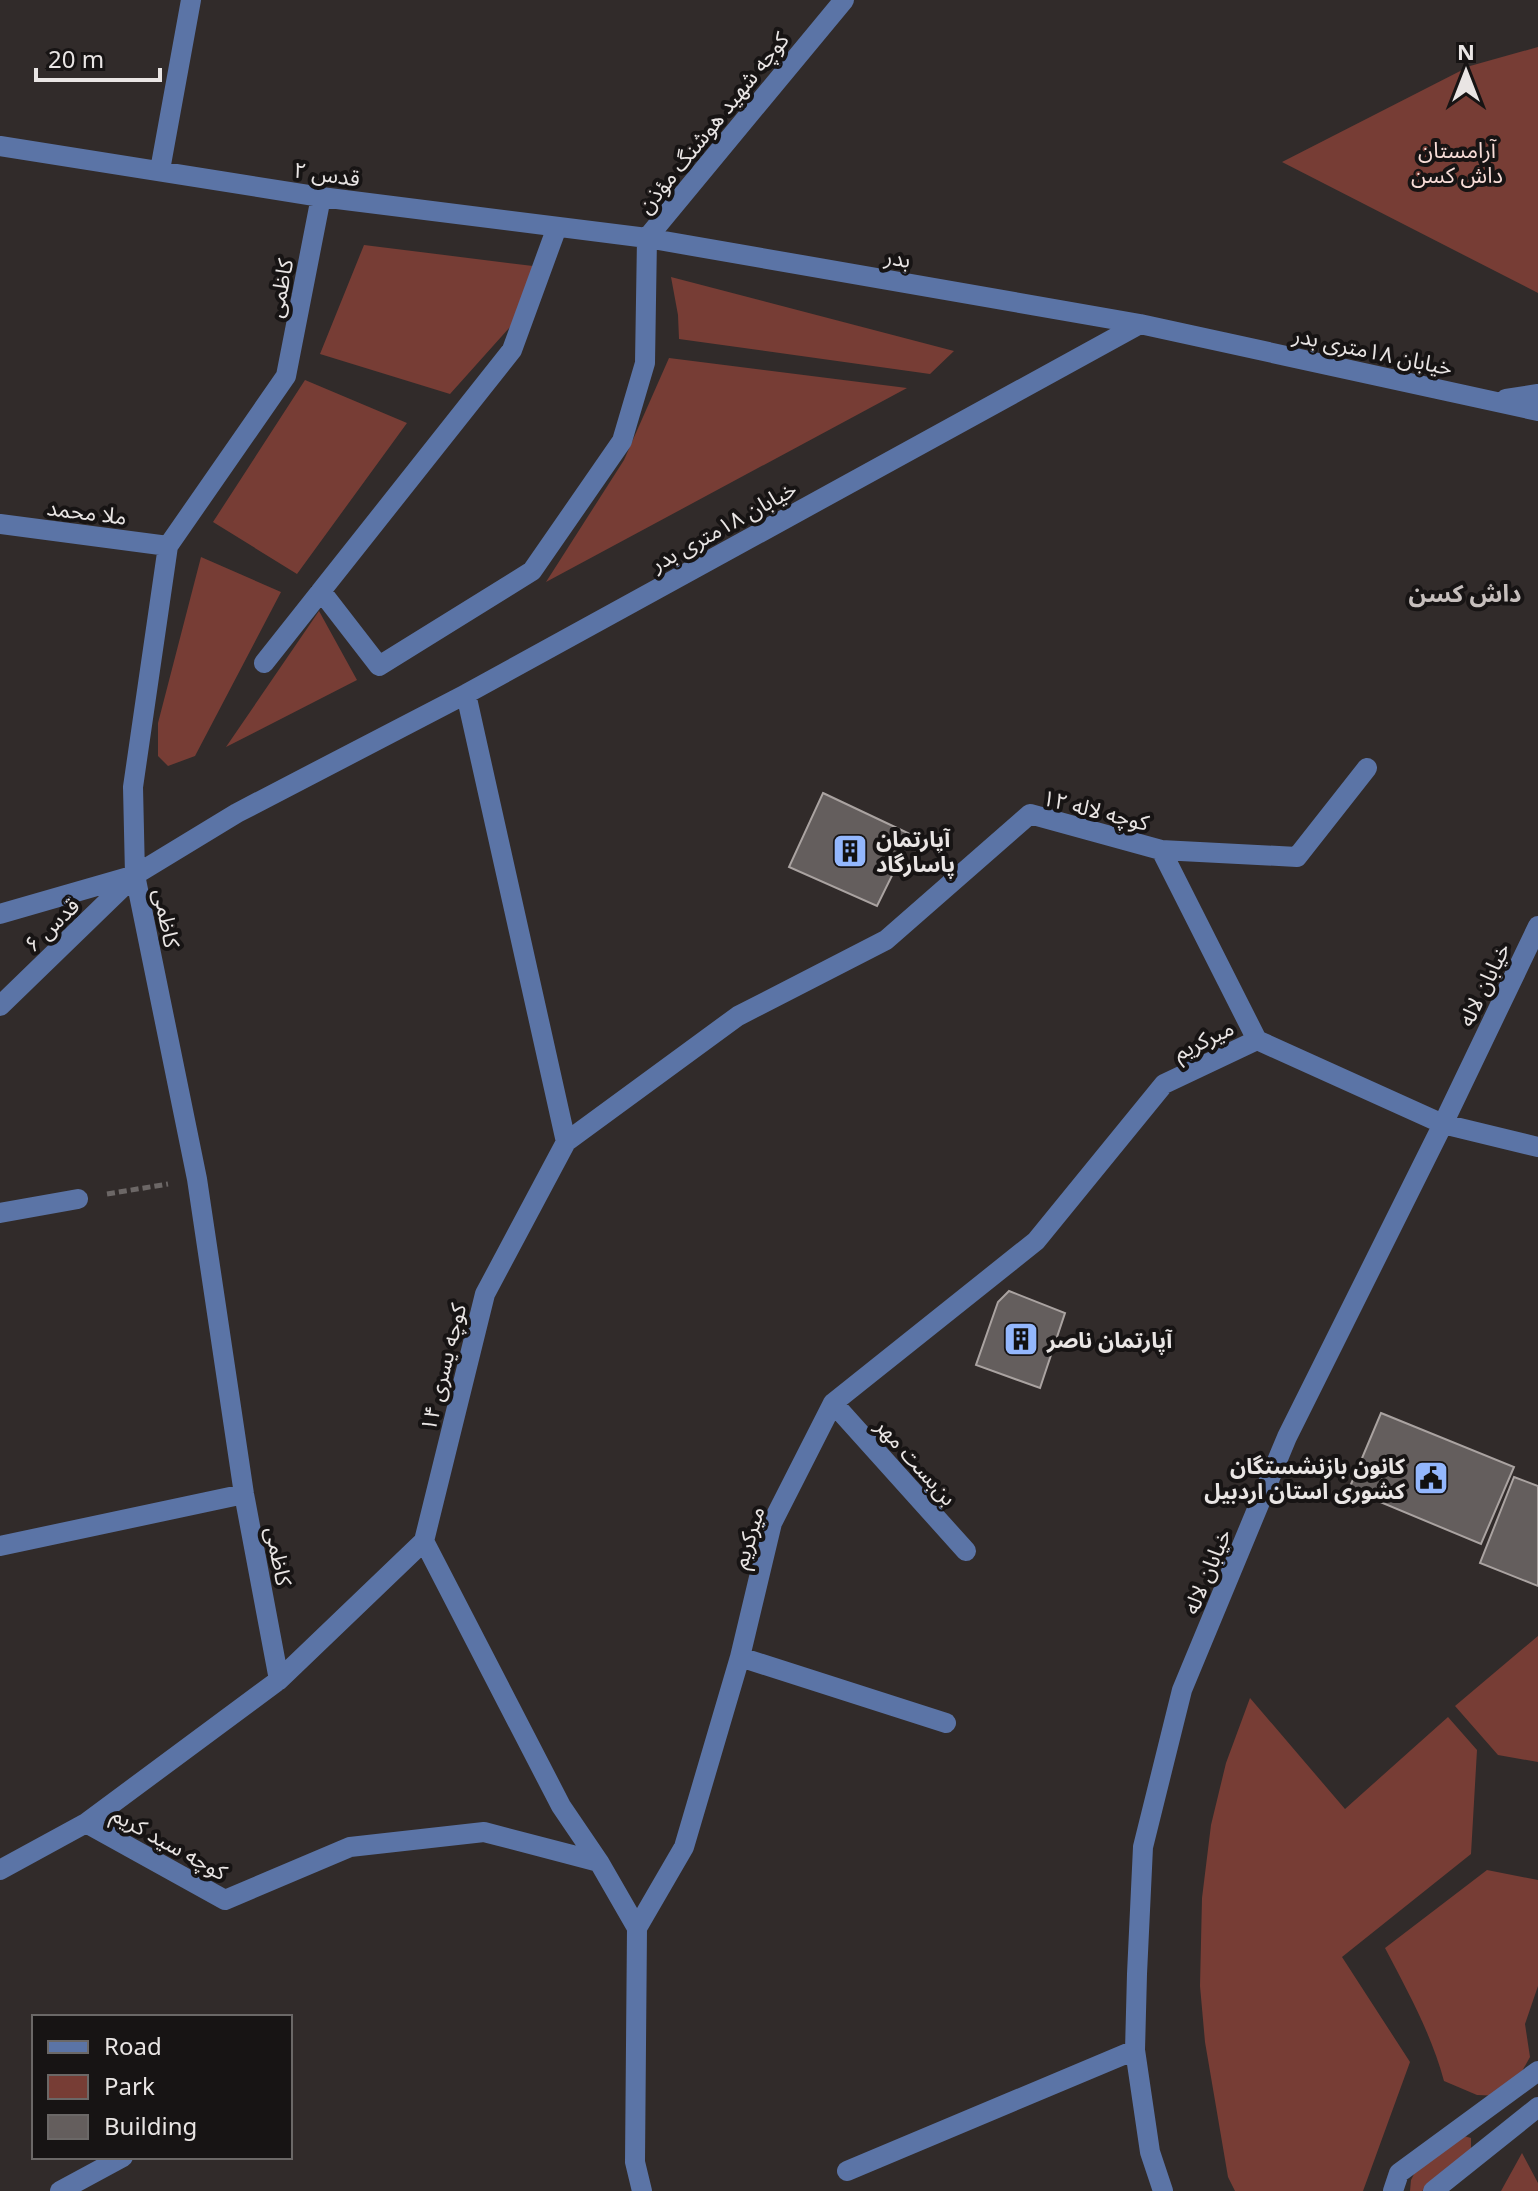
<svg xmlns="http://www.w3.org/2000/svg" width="1538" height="2191" font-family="'Noto Sans','Noto Sans Arabic',sans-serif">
<rect width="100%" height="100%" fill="#312b2a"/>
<!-- green -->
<path fill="#773d35" d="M1538 47V293L1282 162 1470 66Z
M364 245 533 266 511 326 450 394 320 354Z
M671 277 954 351 930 374 679 339 678 315Z
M669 358 907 388 546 582 624 460Z
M305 380 407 423 297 574 213 522Z
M201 557 281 592 195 756 168 766 158 756V723Z
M319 611 357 680 226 747Z
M1538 1636V1762L1498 1755 1455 1706Z
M1250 1698 1345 1809 1448 1717 1477 1750 1471 1854 1342 1957 1410 2062 1363 2191H1235L1228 2177 1205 2042 1200 1986 1202 1898 1211 1825 1226 1763Z
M1487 1870 1538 1880V1986L1525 2024 1530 2057 1521 2073 1503 2096 1477 2095 1444 2081C1431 2033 1408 1992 1385 1948Z
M1464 2136 1471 2138V2149L1464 2159 1422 2191H1410L1411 2180 1416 2170Z
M1522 2153 1538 2183V2191H1501Z"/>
<!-- building -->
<path fill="#645e5d" stroke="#aaa3a1" stroke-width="2" d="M823 793 912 835 877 906 789 867Z
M1009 1291 1065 1313 1040 1388 976 1365 998 1302Z
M1381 1413 1514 1467 1481 1544 1349 1489Z
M1514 1477 1538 1486V1586L1480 1563Z"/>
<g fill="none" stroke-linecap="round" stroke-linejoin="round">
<!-- path -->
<path stroke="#6c6766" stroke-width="5" stroke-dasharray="8 4" stroke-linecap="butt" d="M107 1194 168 1184"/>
<!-- minor -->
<path stroke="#5b74a6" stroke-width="20" d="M0 146 321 197 647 238 1140 324
M160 170 191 0
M647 238 844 0
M1506 399 1538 394
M0 524 168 546
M321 591 379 666 532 571 622 441 645 363 647 238
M264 663 512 350 557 227
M1161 850 1297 857 1367 768
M0 914 135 875 237 813 466 694 1140 324 1538 411
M0 1006 132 878
M566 1142 738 1016 886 940 1030 814 1161 850 1257 1040 1443 1124 1538 1147
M0 1213 78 1199
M833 1403 966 1551
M424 1541 561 1806 599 1862 637 1928
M0 1546 244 1494
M740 1657 946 1723
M279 1680 244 1494 197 1179 135 875 133 787 168 546 286 376 321 197
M86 1823 225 1900 350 1847 484 1832 599 1862
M0 1870 86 1823 279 1680 424 1541 485 1294 566 1142 466 694
M847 2171 1135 2050
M60 2191 123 2157
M642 2191 635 2162 637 1928 684 1847 740 1657 772 1523 833 1403 1036 1241 1164 1084 1257 1040
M1163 2191 1150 2152 1135 2050 1137 1974 1143 1847 1182 1690 1287 1437 1443 1124 1538 926
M1393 2191 1399 2173 1538 2071
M1433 2191 1538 2107"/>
</g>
<!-- icons -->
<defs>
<g id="building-square" transform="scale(1.8)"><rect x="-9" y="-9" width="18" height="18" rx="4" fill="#93b7fd" stroke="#171414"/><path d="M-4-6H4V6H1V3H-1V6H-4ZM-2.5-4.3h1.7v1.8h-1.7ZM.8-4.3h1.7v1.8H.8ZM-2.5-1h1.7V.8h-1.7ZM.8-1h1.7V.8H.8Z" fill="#111"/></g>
<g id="civic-square" transform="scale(1.8)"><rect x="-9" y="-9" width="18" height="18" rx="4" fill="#93b7fd" stroke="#171414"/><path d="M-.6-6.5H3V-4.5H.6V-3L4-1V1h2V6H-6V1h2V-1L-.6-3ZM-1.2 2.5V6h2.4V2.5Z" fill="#111"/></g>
</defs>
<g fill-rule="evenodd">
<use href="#building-square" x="850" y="851"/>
<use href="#building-square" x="1021" y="1339"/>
<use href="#civic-square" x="1431" y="1478"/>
</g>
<g text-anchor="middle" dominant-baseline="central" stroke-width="8" stroke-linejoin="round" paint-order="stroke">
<!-- street labels -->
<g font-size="22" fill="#e9e5e4" stroke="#171414">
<text transform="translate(712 122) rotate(-51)">کوچه شهید هوشنگ مؤذن</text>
<text transform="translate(327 173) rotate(8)">قدس ۲</text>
<text transform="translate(898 257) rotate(10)">بدر</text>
<text transform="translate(279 288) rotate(-79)">کاظمی</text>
<text transform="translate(1373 350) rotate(12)">خیابان ۱۸متری بدر</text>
<text transform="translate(87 511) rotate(7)">ملا محمد</text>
<text transform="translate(723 525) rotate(-29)">خیابان ۱۸متری بدر</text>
<text transform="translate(1096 809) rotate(14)">کوچه لاله ۱۲</text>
<text transform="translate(168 918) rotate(79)">کاظمی</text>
<text transform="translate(51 924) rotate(-44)">قدس ۶</text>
<text transform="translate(1483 984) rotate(-64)">خیابان لاله</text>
<text transform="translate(1203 1039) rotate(-26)">میرکریم</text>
<text transform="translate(442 1367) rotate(-76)">کوچه یسری ۱۴</text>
<text transform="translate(917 1461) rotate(48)">بن‌بست مهر</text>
<text transform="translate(747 1537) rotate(-73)">میرکریم</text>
<text transform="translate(280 1556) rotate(79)">کاظمی</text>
<text transform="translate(1206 1571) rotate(-67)">خیابان لاله</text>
<text transform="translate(170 1842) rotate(29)">کوچه سید کریم</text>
</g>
<!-- park labels -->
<g font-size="22" fill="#f8ddd8" stroke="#171414">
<text x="1457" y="149">آرامستان<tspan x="1457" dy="25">داش کسن</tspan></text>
</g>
<!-- poi labels -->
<g font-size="22" font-weight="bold" fill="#e9e5e4" stroke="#171414" text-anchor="start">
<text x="876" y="838">آپارتمان<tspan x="876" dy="25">پاسارگاد</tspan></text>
<text x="1047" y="1339">آپارتمان ناصر</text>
<text x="1405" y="1465" text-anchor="end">کانون بازنشستگان<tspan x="1405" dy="25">کشوری استان اردبیل</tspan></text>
</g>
<!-- neighbourhood labels -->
<g font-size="24" font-weight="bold" fill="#c6bfbd" stroke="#171414">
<text x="1465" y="592">داش کسن</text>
</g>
</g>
<!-- legend -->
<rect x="32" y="2015" width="260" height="144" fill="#171414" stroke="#6b6867" stroke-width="2"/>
<rect x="48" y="2041" width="40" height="12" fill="#5b74a6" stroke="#6b6867" stroke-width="2"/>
<text x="104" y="2055" font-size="24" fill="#e9e5e4">Road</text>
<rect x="48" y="2075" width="40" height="24" fill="#773d35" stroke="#6b6867" stroke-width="2"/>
<text x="104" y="2095" font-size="24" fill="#e9e5e4">Park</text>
<rect x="48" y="2115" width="40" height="24" fill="#645e5d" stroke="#6b6867" stroke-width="2"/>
<text x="104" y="2135" font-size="24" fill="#e9e5e4">Building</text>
<!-- north arrow -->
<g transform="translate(1466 72)" stroke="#171414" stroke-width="6" paint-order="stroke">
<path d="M0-6L14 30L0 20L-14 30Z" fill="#e9e5e4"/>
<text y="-12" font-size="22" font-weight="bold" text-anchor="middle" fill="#e9e5e4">N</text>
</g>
<!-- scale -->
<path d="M36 68v12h124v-12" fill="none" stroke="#e9e5e4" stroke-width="4"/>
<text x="48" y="68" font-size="24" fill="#e9e5e4" stroke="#171414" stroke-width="6" paint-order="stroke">20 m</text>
</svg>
